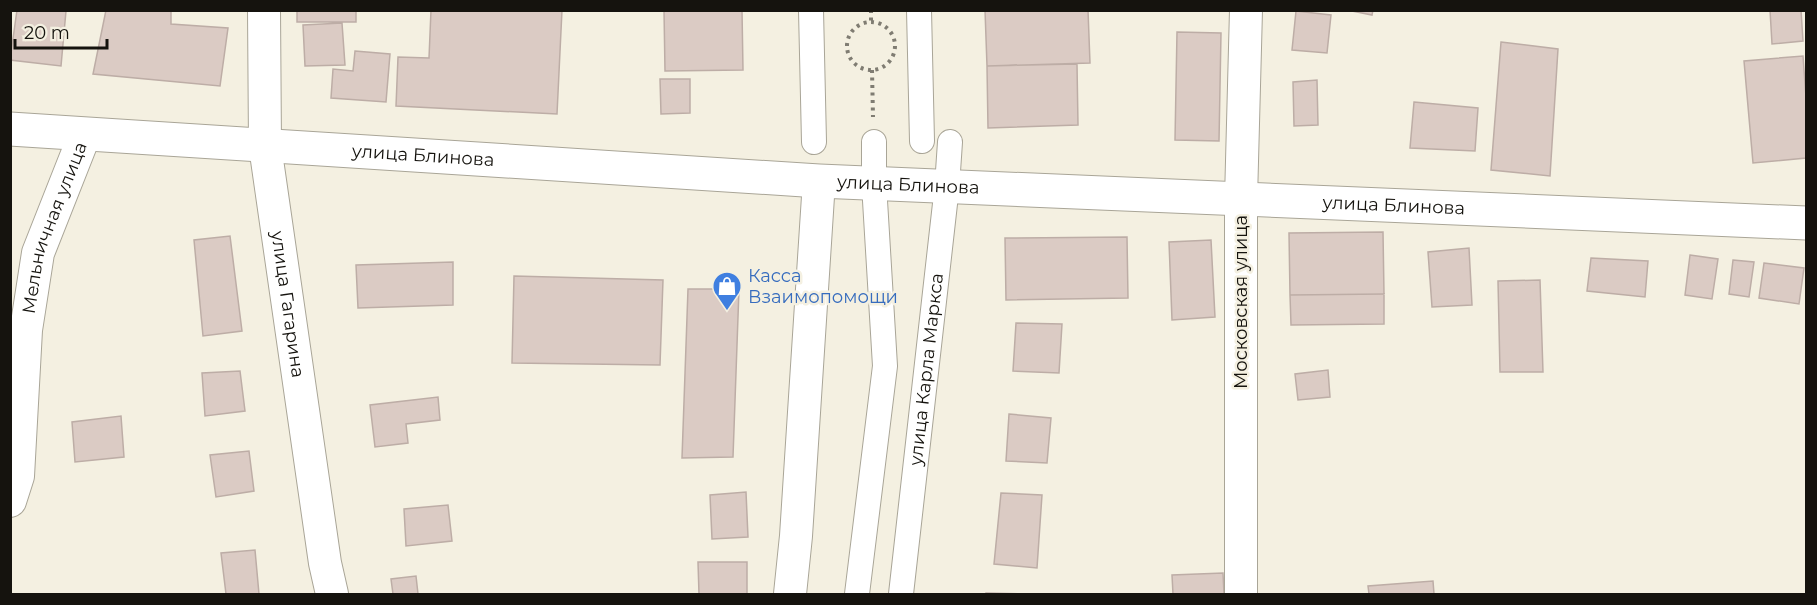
<svg xmlns="http://www.w3.org/2000/svg" width="1817" height="605" font-family="Montserrat,sans-serif">
<rect width="100%" height="100%" fill="#f4f0e1"/>
<!-- building -->
<path fill="#dbcbc4" stroke="#bdada6" stroke-width="1.5" d="M17 10 66 11 61 66 10 60Z
M106 10H171V24L228 28 220 86 93 74Z
M297 10H356V22H297Z
M431 10H562L557 114 396 106 398 57 429 58Z
M664 10H742L743 70 665 71Z
M985 10H1088L1090 63 987 66Z
M1347 10H1373L1372 15Z
M1770 10H1801L1803 41 1772 44Z
M1296 11 1331 15 1327 53 1292 50Z
M342 23 345 65 305 66 303 25Z
M1177 32 1221 33 1219 141 1175 140Z
M1501 42 1558 49 1550 176 1491 170Z
M355 51 390 54 386 102 331 98 333 69 353 71Z
M1803 56 1806 97V158L1753 163 1744 61Z
M1077 64 1078 125 988 128 987 66Z
M660 79H690V113L661 114Z
M1317 80 1318 125 1294 126 1293 82Z
M1414 102 1478 108 1475 151 1410 148Z
M1383 232 1384 294 1290 295 1289 233Z
M230 236 242 331 203 336 194 240Z
M1127 237 1128 298 1006 300 1005 238Z
M1211 240 1215 317 1172 320 1169 242Z
M1469 248 1472 305 1432 307 1428 252Z
M1690 255 1718 259 1712 299 1685 295Z
M1591 258 1648 261 1645 297 1587 291Z
M1733 260 1754 262 1749 297 1729 294Z
M453 262V305L358 308 356 265Z
M1764 263 1804 268 1799 304 1759 298Z
M514 276 663 280 660 365 512 363Z
M1540 280 1543 372H1500L1498 281Z
M688 289H739L733 457 682 458Z
M1384 294V324L1291 325 1290 295Z
M1016 323 1062 324 1059 373 1013 371Z
M1328 370 1330 397 1298 400 1295 374Z
M240 371 245 411 205 416 202 373Z
M438 397 440 420 406 424 408 443 375 447 370 405Z
M1009 414 1051 418 1047 463 1006 461Z
M121 416 124 457 75 462 72 422Z
M249 451 254 491 216 497 210 455Z
M746 492 748 537 712 539 710 495Z
M1001 493 1042 495 1037 568 994 564Z
M448 505 452 541 406 546 404 509Z
M255 550 259 594H226L221 553Z
M698 562H747V594H699Z
M1223 573 1224 594H1173L1172 575Z
M416 576 418 594H393L391 579Z
M1433 581 1434 594H1369L1368 586Z
M986 593 1030 594H986Z"/>
<g fill="none" stroke-linecap="round" stroke-linejoin="round">
<!-- pedestrian casing -->
<g stroke="#a9a597" stroke-width="26">
<g id="pedestrian">
<path d="M811 10 814 142"/>
<path d="M919 10 922 141"/>
<path d="M857 594 885 366 874 184V142"/>
<path id="s1" d="M901 594 947 186 950 142"/>
</g>
</g>
<!-- minor casing -->
<g stroke="#a9a597" stroke-width="34">
<g id="minor">
<path id="s2" d="M264 10 265 146 325 563 332 594"/>
<path id="s3" d="M10 501 18 476 26 330 38 253 85 134"/>
<path d="M790 594 796 536 819 181"/>
<path d="M1241 594V199L1246 10"/>
</g>
</g>
<!-- secondary casing -->
<g stroke="#a9a597" stroke-width="35">
<g id="secondary">
<path id="s4" d="M10 129 819 181 1806 223"/>
</g>
</g>
<!-- path -->
<path stroke="#7f7c72" stroke-width="4" stroke-dasharray="3 4.5" stroke-linecap="butt" d="M871 10V21
M847 46a24 24 0 1 1 48 0a24 24 0 1 1-48 0Z
M872 70 873 117"/>
<!-- pedestrian -->
<use href="#pedestrian" stroke="#fff" stroke-width="24"/>
<!-- minor -->
<use href="#minor" stroke="#fff" stroke-width="32"/>
<!-- secondary -->
<use href="#secondary" stroke="#fff" stroke-width="33"/>
</g>
<!-- icons -->
<defs>
<g id="shop-pin" transform="scale(1.5)"><path d="M0 17L-7.5 6A9.5 9.5 0 1 1 7.5 6Z" fill="#3f7fe0" stroke="#f4f0e1"/><path d="M-5-2.5h2.3a2.7 3.5 0 0 1 5.4 0H5L5.5 6h-11ZM-1.5-2.5h3a1.5 2.3 0 0 0-3 0Z" fill="#fff"/></g>
</defs>
<g fill-rule="evenodd">
<use href="#shop-pin" x="727" y="286"/>
</g>
<g text-anchor="middle" dominant-baseline="central" stroke-width="5" stroke-linejoin="round" paint-order="stroke">
<!-- street labels -->
<g font-size="18" fill="#15130e" stroke="#f4f0e1">
<text stroke="none"><textPath href="#s4" startOffset="414">улица Блинова</textPath></text>
<text stroke="none"><textPath href="#s4" startOffset="900">улица Блинова</textPath></text>
<text stroke="none"><textPath href="#s4" startOffset="1386">улица Блинова</textPath></text>
<text stroke="none"><textPath href="#s3" startOffset="279">Мельничная улица</textPath></text>
<text transform="translate(1241 302) rotate(-90)">Московская улица</text>
<text stroke="none"><textPath href="#s2" startOffset="296">улица Гагарина</textPath></text>
<text stroke="none"><textPath href="#s1" startOffset="226">улица Карла Маркса</textPath></text>
</g>
<!-- shop labels -->
<g font-size="18" fill="#366cbe" stroke="#f4f0e1" text-anchor="start">
<text x="748" y="276">Касса<tspan x="748" dy="21">Взаимопомощи</tspan></text>
</g>
</g>
<!-- border -->
<rect width="1817" height="605" fill="none" stroke="#15130e" stroke-width="24"/>
<!-- scale -->
<path d="M15 39v9h92v-9" fill="none" stroke="#15130e" stroke-width="3"/>
<text x="24" y="39" font-size="18" fill="#15130e" stroke="#f4f0e1" stroke-width="4.5" paint-order="stroke">20 m</text>
</svg>
